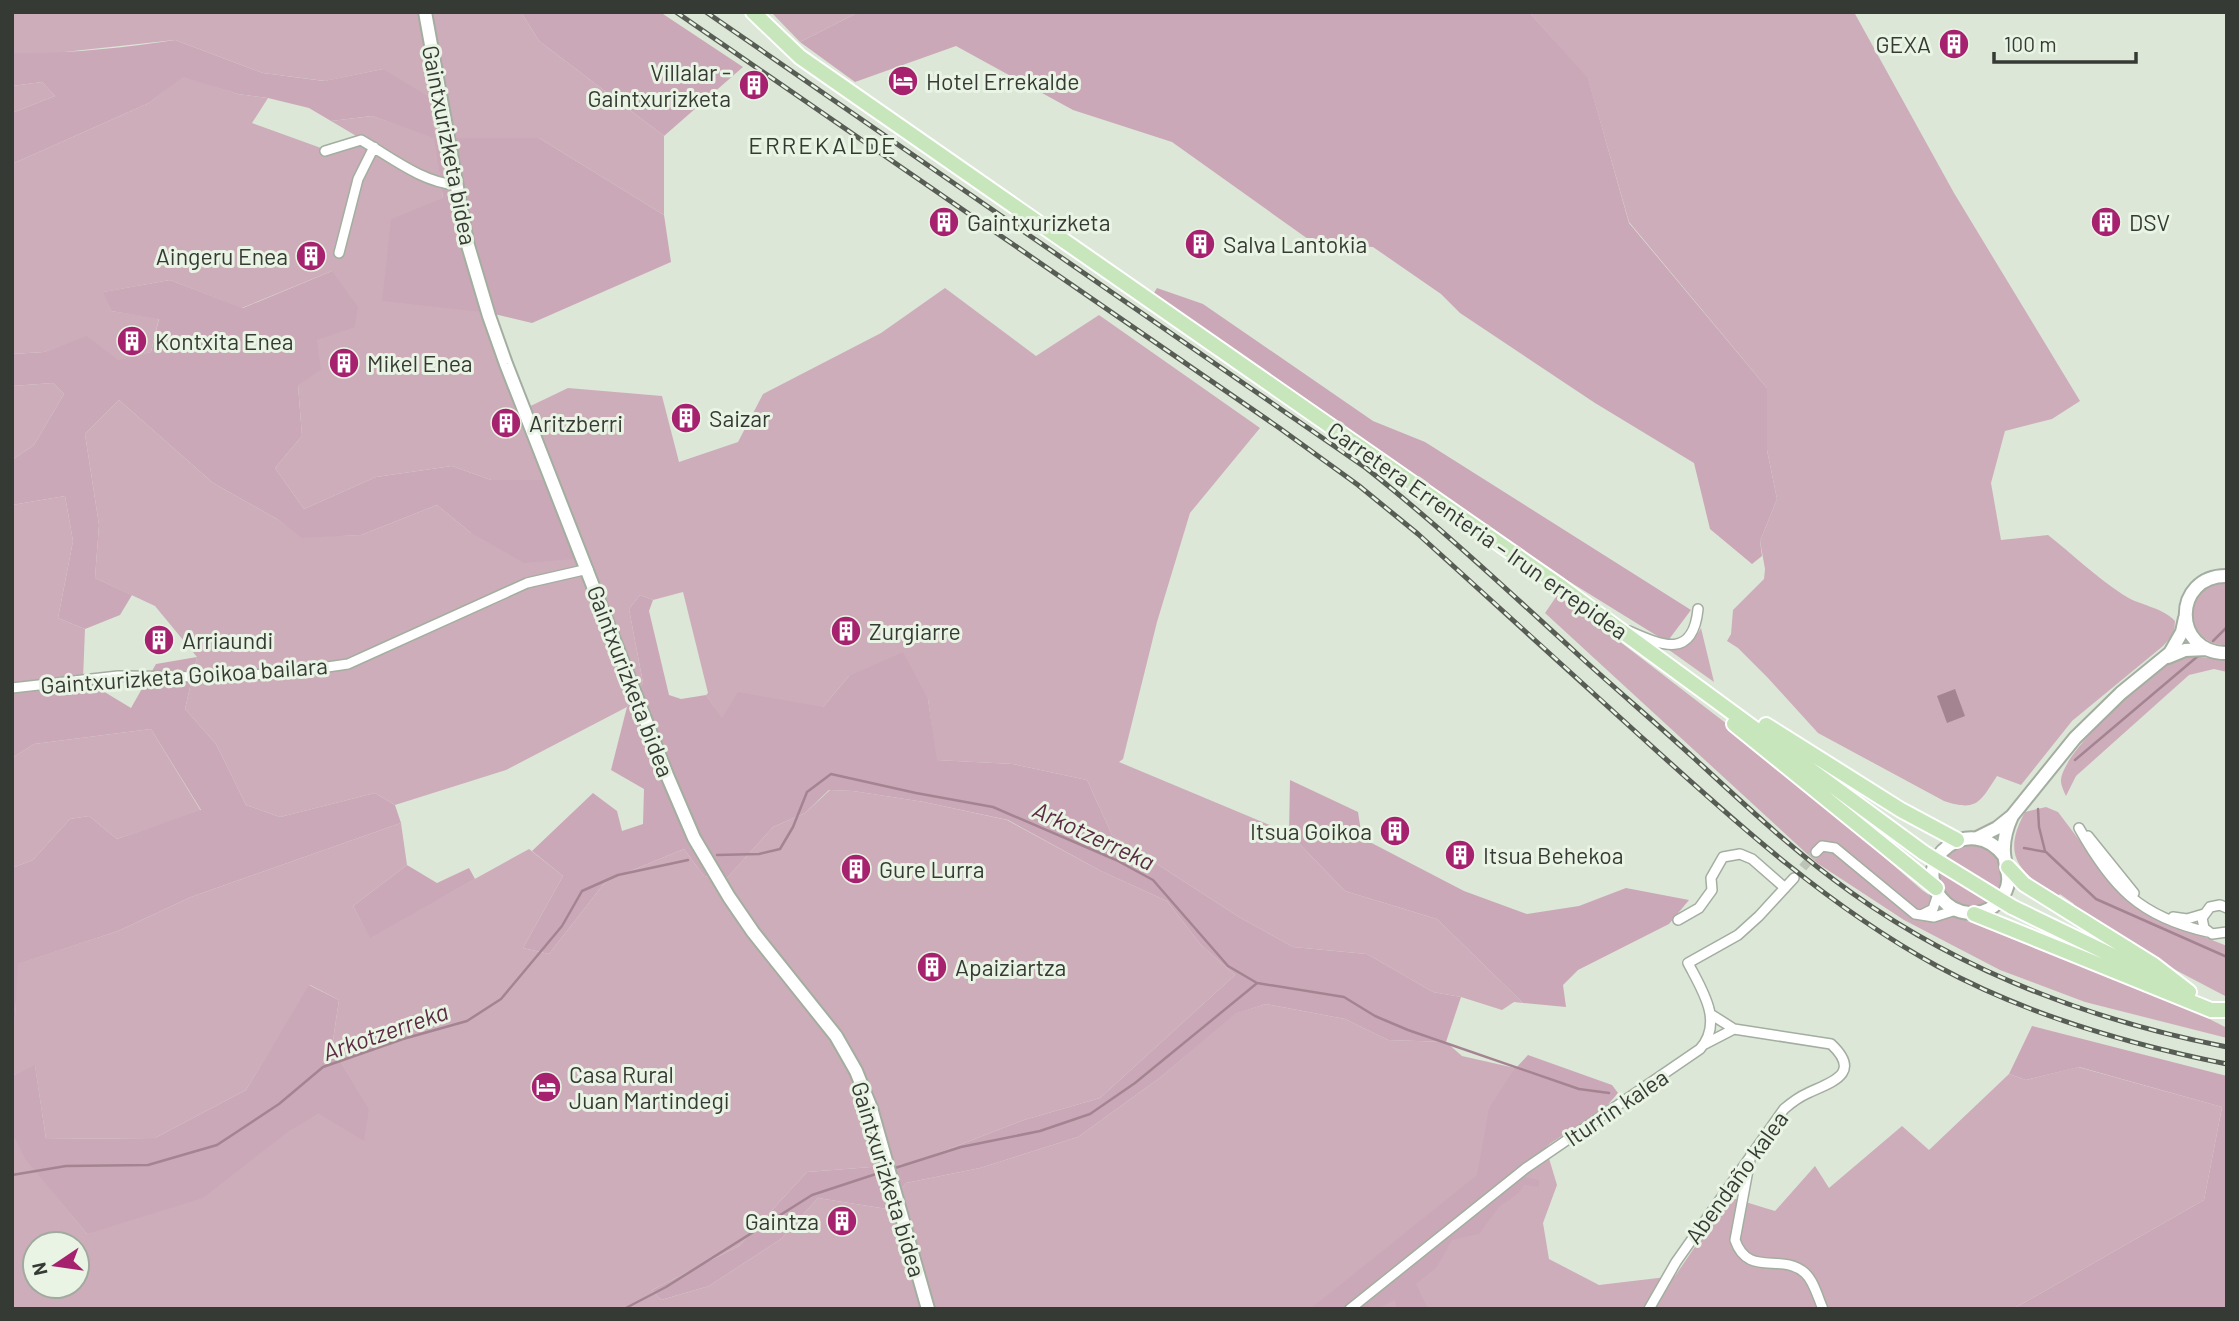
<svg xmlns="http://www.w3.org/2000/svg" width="2239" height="1321" font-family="Barlow,sans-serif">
<rect width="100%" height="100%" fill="#dce7d8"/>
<!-- green -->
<path fill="#ceadbb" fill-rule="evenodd" d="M12 12H521L539 41 664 136V215L539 138H435L443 198 490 313 518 412 568 388 662 396 679 462 738 442 763 394 881 333 945 288 1036 356 1099 315 1260 428 1190 513 1157 622 1123 759 1119 762 1289 833 1345 891 1437 919 1523 1003 1514 1002 1502 1010 1461 997 1433 992 1367 954 1293 947 1239 917 1112 835 1087 780 1013 764 936 760 928 699 849 676 823 707 722 719 706 695 708 693 683 592 653 600 640 595 629 609 643 683 627 707 506 770 395 805 375 793 280 817 246 805 216 744 185 709 197 657 155 606 95 578 99 525 85 434 119 400 213 483 277 519 302 537 361 535 437 505 471 533 545 480H491L452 466 376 477 304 509 275 468 302 436 298 385 317 340 332 271 242 308 170 280 104 292 111 311 159 318 151 352 118 361 87 337 44 352 12 354V164L149 103 183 76 238 94 268 98 252 123 321 148 358 137 331 121 372 116 434 137 383 69 325 81 263 73 175 40 46 54 12 53Z
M771 12H859L800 42Z
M1529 12H1854L1954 193 2080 401 2052 419 2005 431 1991 483 2001 540 2048 535C2072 554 2096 577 2122 594 2139 606 2161 606 2175 621L2174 634 2163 646 2072 721 2021 785 1997 776C1980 802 1977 812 1944 801L1818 733 1768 678 1738 648 1727 641 1731 634 1733 610 1764 579 1765 569 1760 541 1777 499 1767 450V388L1629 222 1588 79Z
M42 82 55 96 12 113V86Z
M53 383 64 394 34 445 12 460V386Z
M65 496 73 541 58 618 85 629 83 679 12 688V505Z
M2227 583V645C2181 645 2182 582 2227 583Z
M1558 594 1762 751 1922 890 1967 921 2190 1009 2227 1028V1038L2085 1002 2000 970 1904 920 1817 863 1545 613Z
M1701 628 1714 682 1669 650C1685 649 1693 643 1701 628Z
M2183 655 2227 660V672L2214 669 2189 675 2076 776 2066 796C2064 792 2061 785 2061 781 2061 751 2156 668 2183 655Z
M151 729 201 811 117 839 89 816 70 819 33 860 12 868V758L34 744Z
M830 790 853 791 924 802 1007 820 1101 871 1167 901 1201 945 1235 975 1100 1098 1024 1120 910 1164 807 1172 739 1246 652 1290 661 1300 709 1286 781 1239 818 1198 887 1209 906 1183 980 1168 1078 1137 1161 1077 1234 1014 1266 1004 1345 1019 1388 1040 1446 1042 1462 1056 1554 1077 1542 1135 1557 1185 1543 1223 1549 1259 1599 1285 1675 1276 1729 1197 1775 1211 1815 1166 1829 1188 1902 1126 1929 1150 2009 1074 2026 1080 2078 1067 2222 1107 2204 1200 2013 1309H12V1135L27 1160 87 1234 319 1114 369 1110 332 1047 339 1000 310 985 246 1090 155 1138 46 1139 35 1066 12 1076V1018H15L17 964 118 931 191 897 401 823 407 865 353 906 370 937 529 849 563 876 523 948 549 954 606 881 684 849 704 876 727 878 773 827 805 813ZM35 1244H77V1286H35Z
M2046 807 2058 812 2098 865 2152 916 2227 946V997L2147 955 2072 908 2074 904 2060 894 2058 896C2019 873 2001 856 2025 812Z
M1940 876a31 31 0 1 1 62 0a31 31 0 1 1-62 0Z"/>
<!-- forest -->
<path fill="#cba8b7" d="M521 12H660L743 67 664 136 539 41Z
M859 12H1529L1588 78 1629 223 1767 388V450L1777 499 1760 541 1762 556 1752 564 1710 529 1694 463 1595 403 1460 313 1441 294 1373 247 1315 244 1172 142 1073 110 956 46 855 82 800 42Z
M175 40 263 73 324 81 383 69 428 96 435 138H539L664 215 671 262 532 323 490 313 382 301 391 219 443 198 434 138 372 116 331 121 309 108 268 98 238 94 183 77 149 103 12 164V113L55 96 42 82 12 86V53C67 54 121 48 175 40Z
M332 271 358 307 355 327 317 340 321 370 298 385 302 436 275 468 304 509 376 477 452 466 491 480H545L575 559 524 563 471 533 437 505 361 535 302 538 277 519 213 483 119 400 85 434 99 525 95 578 132 595 120 615 85 629 58 618 73 541 65 496 12 505V460L34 445 64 394 53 383 12 386V354L44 352 87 336 118 360 151 352 159 319 111 311 103 292 170 280 243 308Z
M1157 288 1203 304 1373 421 1425 442 1691 610 1667 642 1499 538 1154 293Z
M640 595 653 600 649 611 669 695 681 699 706 695 722 718 738 692 823 707 849 676 903 652 928 699 937 760 1013 764 1087 780 1112 835 1239 917 1293 947 1367 954 1433 992 1461 997 1446 1042 1388 1040 1345 1019 1266 1004 1235 1014 1161 1077 1078 1137 980 1168 906 1183 887 1209 818 1198 781 1239 709 1286 661 1300 652 1290 739 1246 807 1172 910 1164 1024 1120 1100 1098 1235 975 1201 945 1167 901 1101 871 1008 820 924 802 853 791 829 790 805 813 773 827 727 878 704 876 684 849 606 881 549 954 523 948 563 876 532 851 593 793 617 811 622 831 643 824 644 789 611 770 627 707 643 683 629 609Z
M197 657 185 709 216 744 246 805 280 817 375 793 395 805 401 823 191 897 118 931 18 964 15 1018H12V868L33 860 70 819 89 816 117 839 201 810 151 729 34 744 12 758V688L83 679 131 708 156 664Z
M1290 780 1358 812 1362 838 1464 891 1527 914 1579 906 1626 888 1689 900 1669 924 1578 970 1563 985 1566 1007 1523 1003 1437 919 1345 891 1289 833Z
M407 865 437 883 469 868 475 879 370 938 353 906Z
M309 985 339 1000 332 1047 369 1109 364 1141 319 1114 289 1131 203 1198 87 1234 26 1160 12 1135V1076L35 1065 46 1139 155 1138 246 1090Z
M2032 1026 2227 1076V1309H2013L2204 1200 2222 1107 2079 1067 2026 1080 2009 1074Z
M1528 1055 1612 1085 1618 1093 1605 1108 1551 1143 1345 1309H1310L1477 1175 1489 1108 1513 1071Z
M1520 1176 1539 1180V1187L1524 1185 1519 1193 1499 1207 1479 1234 1452 1240 1437 1267 1416 1284 1428 1309H1396L1395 1300 1376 1309H1356Z"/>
<!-- water -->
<path fill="#a58492" d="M1955 689 1965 716 1947 723 1937 696Z"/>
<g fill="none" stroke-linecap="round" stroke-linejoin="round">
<!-- stream -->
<path stroke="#a58492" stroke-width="2.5" d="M2213 641 2227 627
M2075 760 2198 656
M2038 809 2039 827 2045 851
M2024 848 2046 852 2096 899 2227 957
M717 855 759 854 780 849 793 827 807 792 831 774 916 793 993 807 1116 860 1153 880 1228 966 1257 983 1344 997 1375 1016 1408 1030 1579 1089 1609 1093
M895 1168 961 1147 1040 1131 1090 1114 1135 1083 1256 984
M12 1175 66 1166 148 1165 217 1145 279 1104 323 1067 403 1039 467 1021 501 999 562 926 582 891 618 875 688 860
M624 1309 666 1287 812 1195 879 1173"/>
<!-- street-tunnel -->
<path stroke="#bbc4b7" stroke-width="9" stroke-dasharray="9 4.5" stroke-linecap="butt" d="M1794 878 1816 852"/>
<!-- street casing -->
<g stroke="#a3aea0" stroke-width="12">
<path id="street" d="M325 151 361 140C391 157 421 182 456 185
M339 253 358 179 374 147
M1629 631C1663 646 1693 659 1698 609
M12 688 118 676 212 677 286 673 348 664 527 583 588 569
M2079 828C2112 887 2140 917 2208 932
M2088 836 2134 893
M1816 852 1822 846 1835 848 1915 914 1934 917 1956 910
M2227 908 2220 905 2210 907 2202 918 2204 928 2212 934 2227 932
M1921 915 1933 909 1938 894
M2173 917 2187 919 2204 914
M1678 920 1699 908 1712 890 1711 878 1723 857 1740 854 1752 859 1785 888
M1705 1044 1734 1029
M1751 1154 1735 1240C1748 1278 1781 1252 1805 1273 1814 1281 1818 1298 1823 1309
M1350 1309 1526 1168 1700 1049C1724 1022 1702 990 1688 963L1738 935 1759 916 1794 878
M1649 1309 1676 1262 1784 1109C1791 1103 1799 1097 1808 1093 1831 1082 1863 1074 1831 1044L1734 1029 1712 1015"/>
</g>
<!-- secondary casing -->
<g stroke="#a3aea0" stroke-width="16">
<path id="secondary" d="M425 12 467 242 489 316 506 364 667 775 694 838 729 897 753 932 836 1036 856 1071 871 1108 928 1309
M2227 576C2172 575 2172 654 2227 653
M2168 657 2185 650 2207 649
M1977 838 1997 828 2012 816 2075 738 2121 693 2170 653 2182 632 2185 618
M2004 856C1971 812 1910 859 1941 898 1948 907 1957 912 1969 913 1983 915 1997 907 2004 894 2013 879 2005 868 2004 853 2003 840 2007 827 2012 816"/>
</g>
<!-- primary casing -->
<g stroke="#fff" stroke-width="18">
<path id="primary" d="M753 12 800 57 1560 586 1924 853
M1734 724 1936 888
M1766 725 1901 810 1957 840
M2008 867 2024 884 2154 965 2189 992
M2012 907 2165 981
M1974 914 2211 1010H2226"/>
</g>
<!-- street -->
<use href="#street" stroke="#fff" stroke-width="9"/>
<!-- secondary -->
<use href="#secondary" stroke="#fff" stroke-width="12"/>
<!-- primary -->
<use href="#primary" stroke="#c7e6bc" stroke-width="14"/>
<!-- rail casing -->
<g stroke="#575c54" stroke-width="5">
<path id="rail" d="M676 12 1278 427 1358 485 1418 534C1491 600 1564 666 1637 733 1732 819 1824 904 1937 966 2027 1015 2127 1044 2227 1064
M706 12 1366 468C1438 525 1505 588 1573 650 1613 687 1655 722 1695 759 1746 806 1796 853 1852 893 1963 972 2094 1021 2227 1047"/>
</g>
<!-- rail -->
<use href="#rail" stroke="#e9f4e5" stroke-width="2.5" stroke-dasharray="8" stroke-linecap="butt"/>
<!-- primary-bridge casing -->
<g stroke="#fff" stroke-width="18" stroke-linecap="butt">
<path id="primary-bridge" d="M1924 853 2012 907"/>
</g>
<!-- primary-bridge -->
<use href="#primary-bridge" stroke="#c7e6bc" stroke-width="14"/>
</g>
<!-- icons -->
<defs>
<g id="building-disc" transform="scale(1.575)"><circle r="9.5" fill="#a6226f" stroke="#e9f4e5"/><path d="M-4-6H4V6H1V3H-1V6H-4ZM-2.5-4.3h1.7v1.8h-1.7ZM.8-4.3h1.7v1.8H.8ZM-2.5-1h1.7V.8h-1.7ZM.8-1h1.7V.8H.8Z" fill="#fff"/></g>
<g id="hotel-disc" transform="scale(1.575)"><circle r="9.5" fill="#a6226f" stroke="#e9f4e5"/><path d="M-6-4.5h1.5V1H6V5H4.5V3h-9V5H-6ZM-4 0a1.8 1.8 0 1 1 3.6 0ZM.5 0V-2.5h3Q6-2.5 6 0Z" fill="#fff"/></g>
</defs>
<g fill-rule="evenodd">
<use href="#building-disc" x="1954" y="44"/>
<use href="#hotel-disc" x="903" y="81"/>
<use href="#building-disc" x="754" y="85"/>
<use href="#building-disc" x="944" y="222"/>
<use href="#building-disc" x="2106" y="222"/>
<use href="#building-disc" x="1200" y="244"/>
<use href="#building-disc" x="311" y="256"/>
<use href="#building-disc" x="132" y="341"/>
<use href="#building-disc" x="344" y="363"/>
<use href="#building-disc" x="686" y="418"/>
<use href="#building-disc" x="506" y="423"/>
<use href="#building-disc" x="846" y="631"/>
<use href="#building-disc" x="159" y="640"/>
<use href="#building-disc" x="1395" y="831"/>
<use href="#building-disc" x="1460" y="855"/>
<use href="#building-disc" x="856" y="869"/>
<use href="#building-disc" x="932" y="967"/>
<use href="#hotel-disc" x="546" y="1087"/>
<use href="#building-disc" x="842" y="1221"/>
</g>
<g text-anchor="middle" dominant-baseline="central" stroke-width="6" stroke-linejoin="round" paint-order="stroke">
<!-- poi labels -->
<g font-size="23" fill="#363a34" stroke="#e9f4e5" text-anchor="start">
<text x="1931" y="44" text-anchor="end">GEXA</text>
<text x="731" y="72" text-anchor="end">Villalar -<tspan x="731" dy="26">Gaintxurizketa</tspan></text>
<text x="926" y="81">Hotel Errekalde</text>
<text x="967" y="222">Gaintxurizketa</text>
<text x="2129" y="222">DSV</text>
<text x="1223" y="244">Salva Lantokia</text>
<text x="288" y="256" text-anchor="end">Aingeru Enea</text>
<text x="155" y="341">Kontxita Enea</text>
<text x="367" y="363">Mikel Enea</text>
<text x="709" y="418">Saizar</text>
<text x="529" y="423">Aritzberri</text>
<text x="869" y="631">Zurgiarre</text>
<text x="182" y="640">Arriaundi</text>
<text x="1372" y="831" text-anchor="end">Itsua Goikoa</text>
<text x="1483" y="855">Itsua Behekoa</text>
<text x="879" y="869">Gure Lurra</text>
<text x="955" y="967">Apaiziartza</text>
<text x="569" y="1074">Casa Rural<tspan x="569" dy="26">Juan Martindegi</tspan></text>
<text x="819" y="1221" text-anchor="end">Gaintza</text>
</g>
<!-- street labels -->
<g font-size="23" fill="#363a34" stroke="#e9f4e5">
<text transform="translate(450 145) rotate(79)">Gaintxurizketa bidea</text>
<text transform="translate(1478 530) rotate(35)">Carretera Errenteria – Irun errepidea</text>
<text transform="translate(184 675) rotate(-4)">Gaintxurizketa Goikoa bailara</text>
<text transform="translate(631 681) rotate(69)">Gaintxurizketa bidea</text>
<text transform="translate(1616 1107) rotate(-34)">Iturrin kalea</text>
<text transform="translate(1736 1177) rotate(-54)">Abendaño kalea</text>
<text transform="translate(889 1179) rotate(73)">Gaintxurizketa bidea</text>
</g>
<!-- neighbourhood labels -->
<g font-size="24" letter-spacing="2" fill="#323b2f" stroke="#e9f4e5">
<text x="823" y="144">ERREKALDE</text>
</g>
<!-- water labels -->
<g font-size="24" font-style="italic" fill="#5a2b43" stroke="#e9f4e5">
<text transform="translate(1094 835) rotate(25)">Arkotzerreka</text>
<text transform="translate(385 1031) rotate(-19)">Arkotzerreka</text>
</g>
</g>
<!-- border -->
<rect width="2239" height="1321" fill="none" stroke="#363a34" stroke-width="28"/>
<!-- north arrow -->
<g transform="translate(56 1265) rotate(257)"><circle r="33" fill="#e9f4e5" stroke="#a1aa9e" stroke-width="2"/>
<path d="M0-5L12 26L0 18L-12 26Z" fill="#a6226f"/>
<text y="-10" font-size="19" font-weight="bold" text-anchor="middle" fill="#363a34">N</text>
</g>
<!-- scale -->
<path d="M1994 52v10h142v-10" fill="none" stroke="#363a34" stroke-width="3.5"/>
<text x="2004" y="52" font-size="21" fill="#363a34" stroke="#e9f4e5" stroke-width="5" paint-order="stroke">100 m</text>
</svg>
